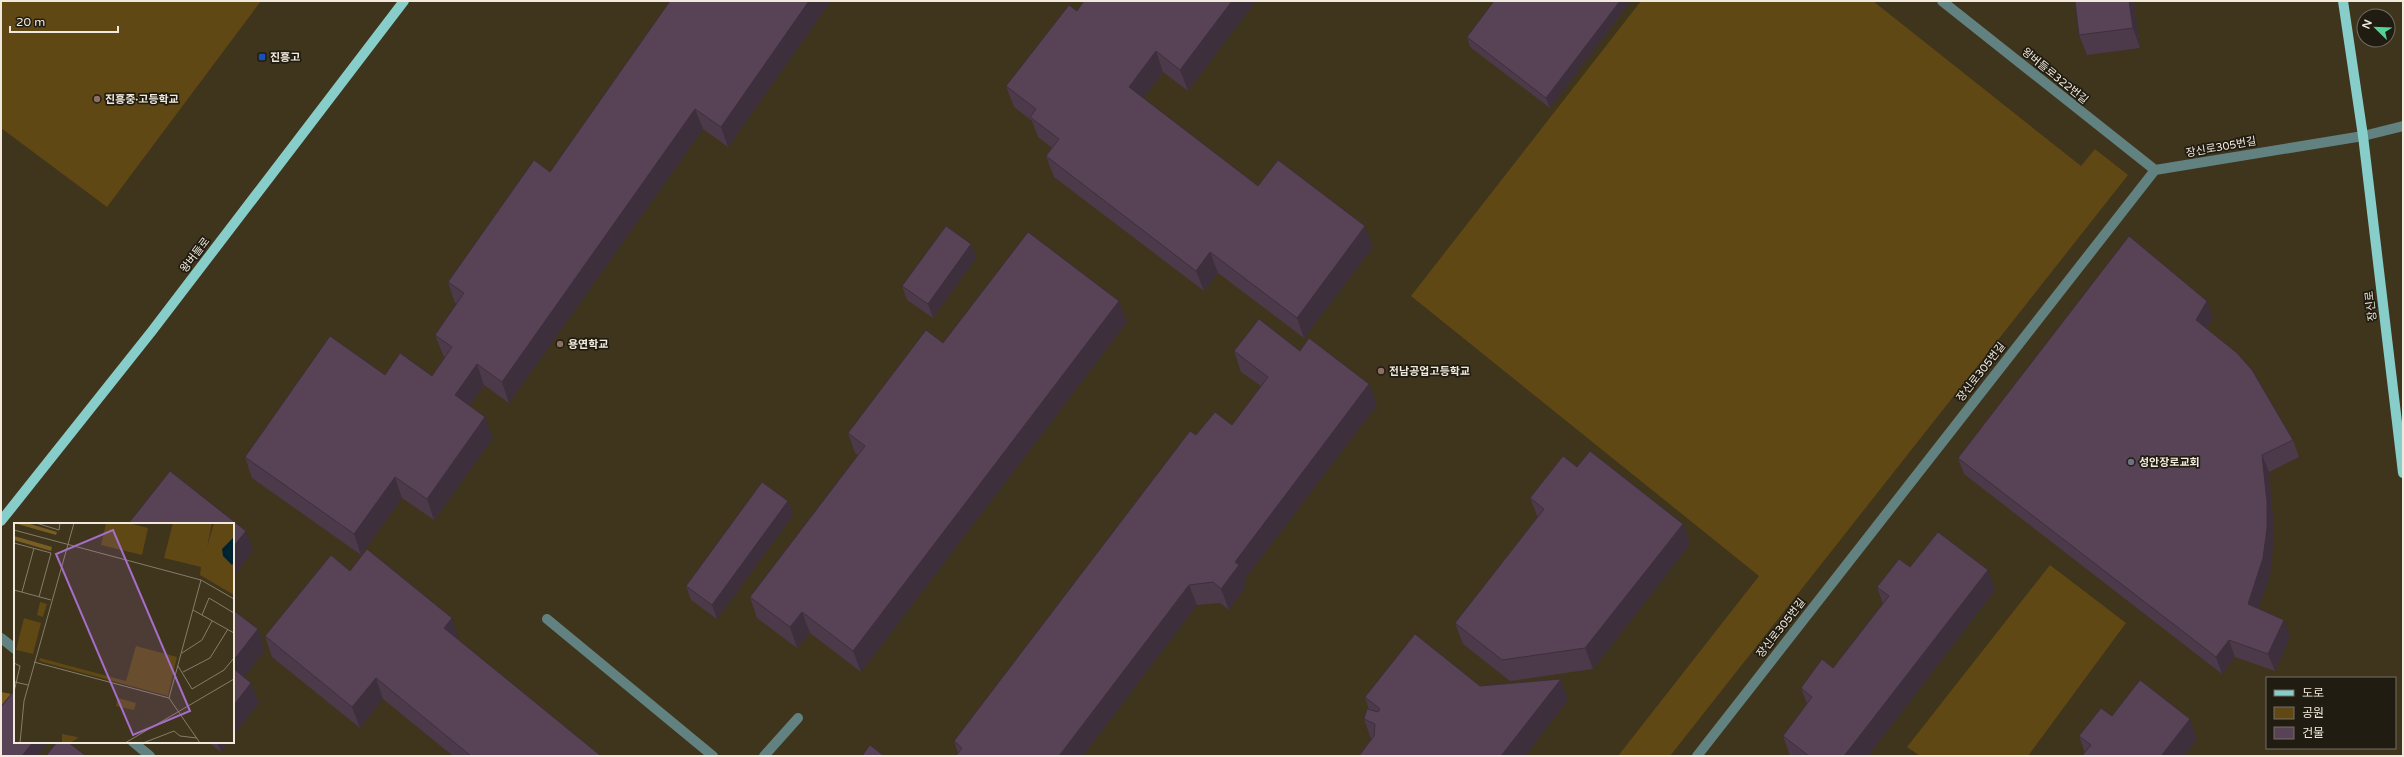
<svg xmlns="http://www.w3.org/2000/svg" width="2404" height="757" font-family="'Varela Round','Noto Sans KR',sans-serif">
<rect width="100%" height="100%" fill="#3f341c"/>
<!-- green -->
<path fill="#5f4814" d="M1 1H261L107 207 1 128Z
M1641 1H1873L2081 166 2095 149 2128 175 1670 756H1618L1759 576 1411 296Z
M2050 565 2126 623 2028 756H1920L1907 747Z"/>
<!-- forest -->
<path fill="#795e23" d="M1 692 11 694 1 706Z"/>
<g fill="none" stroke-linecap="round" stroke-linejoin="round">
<!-- minor -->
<path stroke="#618280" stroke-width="10" d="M1942 1 2155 170
M547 619 713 756
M1 638 15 649
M133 742 150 756
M764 756 798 718
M1697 756 2155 170 2363 136 2403 126"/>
<!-- major -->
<path stroke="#87ceca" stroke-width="10" d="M2343 1 2363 136 2403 473
M1 521 152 331 404 1"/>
</g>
<!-- wall -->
<path fill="#4c3a4a" d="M670 1H831L728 147 703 129 509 403 484 385 469 406 493 438 434 520 402 498 361 555 252 478 245 457 385 375 432 376 445 357 443 355 435 335 457 304 455 303 448 282 550 172Z
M1256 1 1188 91 1163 72 1143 98 1258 186 1373 247 1304 338 1218 273 1204 291 1054 177 1046 156 1052 148 1038 137 1032 121 1014 107 1006 86 1077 11Z
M1631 1 1550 108 1470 47 1467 37Z
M2134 1 2140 48 2087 55 2079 35Z
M971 244 976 258 933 318 907 300 902 286Z
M2207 301 2213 318 2207 328 2293 440 2299 457 2269 472 2273 519V545L2270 575 2258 608 2290 637 2275 671 2235 657 2222 674 1964 474 1958 458Z
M1127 322 861 672 810 633 797 648 757 618 750 597 858 455 855 453 848 433 943 343Z
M1234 351H1300L1369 384 1377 405 1244 580 1246 586 1229 610 1220 603 1197 605 958 753 954 741 1232 425 1261 386 1241 372Z
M1577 467 1683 524 1690 544 1593 669 1510 681 1463 644 1455 623 1538 518 1530 498Z
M788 501 793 515 717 619 691 600 686 586Z
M1910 567 1995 590 1868 756H1790L1783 736 1807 704 1801 688 1833 668 1883 604 1877 587Z
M350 571 459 639 458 640 601 756H453L383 699 360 728 272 657 265 636Z
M1561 679 1568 700 1525 756H1359L1371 739 1364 719 1369 710 1365 697 1480 686Z
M2112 716 2197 740 2085 753 2079 736Z
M208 742H228L221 752Z"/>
<!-- shaded-wall -->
<path fill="#3e2f3c" d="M809 1H831L728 147 721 127Z
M1232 1H1256L1188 91 1180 70Z
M1620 1H1631L1550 108 1546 98Z
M2129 1H2134L2140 48 2133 28Z
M1156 51 1163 72 1136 108 1129 87Z
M695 109 703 129 509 403 502 382Z
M1365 226 1373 247 1304 338 1297 318Z
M971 244 976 258 933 318 928 304Z
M1210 252 1218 273 1204 291 1196 271Z
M1119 301 1127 322 861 672 853 651Z
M2207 301 2213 318 2202 337 2196 320Z
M477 364 484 385 462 416 455 395Z
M1369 384 1377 405 1244 580 1246 586 1229 610 1221 589 1235 562Z
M485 417 493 438 434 520 427 499Z
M2262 455 2269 472 2273 519V545L2270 575 2254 621 2248 604Z
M395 477 402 498 361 555 354 534Z
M788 501 793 515 717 619 712 605Z
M1683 524 1690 544 1593 669 1585 648Z
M246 531 253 551 233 577V547Z
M1988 570 1995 590 1868 756H1844Z
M1189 585 1197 605 1083 756H1059Z
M802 612 810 633 797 648 790 627Z
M452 618 459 639 451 649 444 628Z
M2284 620 2290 637 2275 671 2268 654Z
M258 629 265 650 237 686 233 676V661Z
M2229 640 2235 657 2222 674 2216 657Z
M376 678 383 699 360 728 352 707Z
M1561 679 1568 700 1525 756H1501Z
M251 683 259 703 233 736V706Z
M2190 719 2197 740 2184 756H2161Z
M33 742H49L38 756H22Z
M217 742H228L221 752Z"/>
<!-- building -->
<path fill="#584356" stroke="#3e2f3c" d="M670 1H809L721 127 695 109 502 382 477 364 455 395 485 417 427 499 395 477 354 534 245 457 330 336 385 375 400 353 432 376 452 347 435 335 464 293 448 282 534 160 550 172Z
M1084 1H1232L1180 70 1156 51 1129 87 1258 186 1278 160 1365 226 1297 318 1210 252 1196 271 1046 156 1059 139 1030 117 1036 109 1006 86 1069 5 1077 11Z
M1494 1H1620L1546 98 1467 37Z
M2075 1H2129L2133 28 2079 35Z
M2402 1H2403V18Z
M946 226 971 244 928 304 902 286Z
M1028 232 1119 301 853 651 802 612 790 627 750 597 865 446 848 433 926 330 943 343Z
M2129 236 2207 301 2196 320 2237 353 2252 370 2293 440 2262 455 2267 502V528L2263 558 2248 604 2284 620 2268 654 2229 640 2216 657 1958 458Z
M1259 319 1300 351 1309 338 1369 384 1235 562 1239 565 1221 589 1213 582 1189 585 1059 756H956L962 748 954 741 1190 431 1196 435 1215 412 1232 425 1268 377 1234 351Z
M1590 451 1683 524 1585 648 1502 660 1455 623 1544 509 1530 498 1563 456 1577 467Z
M170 471 246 531 233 547V524H128Z
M762 482 788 501 712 605 686 586Z
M1938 532 1988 570 1844 756H1809L1783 736 1812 697 1801 688 1822 659 1833 668 1889 596 1877 587 1899 559 1910 567Z
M367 549 452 618 444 628 601 756H471L376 678 352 707 265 636 331 555 350 571Z
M233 610 258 629 233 661Z
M1415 634 1480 686 1561 679 1501 756H1359L1374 736 1375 724 1364 719 1367 709 1378 712 1380 709 1365 697Z
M233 668 251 683 233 706Z
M2140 680 2190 719 2161 756H2082L2091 745 2079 736 2101 708 2112 716Z
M14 691 15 692V742H33L22 756H1V707Z
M57 742H68L86 756H46Z
M870 745 884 756H862Z"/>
<!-- markers -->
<rect fill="#1a4fb4" stroke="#211c12" stroke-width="1.5" x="258" y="53" width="8" height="8" rx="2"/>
<g fill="#8d6e63" stroke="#211c12" stroke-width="1.5">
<circle cx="97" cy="99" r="4"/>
<circle cx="560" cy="344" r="4"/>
<circle cx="1381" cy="371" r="4"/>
</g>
<circle fill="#6b7280" stroke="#211c12" stroke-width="1.5" cx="2131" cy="462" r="4"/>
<g text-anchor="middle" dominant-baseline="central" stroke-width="3.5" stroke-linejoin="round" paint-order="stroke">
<!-- poi labels -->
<g font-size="11" font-weight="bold" fill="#f1eadc" stroke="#211c12" text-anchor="start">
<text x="270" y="57">진흥고</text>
<text x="105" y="99">진흥중·고등학교</text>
<text x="568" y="344">용연학교</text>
<text x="1389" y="371">전남공업고등학교</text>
<text x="2139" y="462">성안장로교회</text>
</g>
<!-- street labels -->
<g font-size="11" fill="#f1eadc" stroke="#211c12">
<text transform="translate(2055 76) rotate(39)">왕버들로322번길</text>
<text transform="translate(2221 147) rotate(-10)">장신로305번길</text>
<text transform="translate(195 255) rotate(-53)">왕버들로</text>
<text transform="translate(2371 306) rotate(-97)">장신로</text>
<text transform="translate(1981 372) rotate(-52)">장신로305번길</text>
<text transform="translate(1781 628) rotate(-52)">장신로305번길</text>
</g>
</g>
<!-- overview -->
<g transform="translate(14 523)">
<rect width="220" height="220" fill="#3f341c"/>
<path d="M92 0H114L134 5 128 32 87 22ZM159 0H198L193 24 200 0H220V72L186 52 187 44 150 35ZM26 79 33 81 29 94 23 92ZM10 95 27 100 19 131 2 127ZM122 123 163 134 154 173 25 138 26 135 112 158ZM104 175 122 180 120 187 102 183ZM48 211 63 214 64 215 56 220H48Z" fill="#5f4814"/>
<path d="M0 0H13L43 9 42 12ZM0 13 38 24 37 28 0 17Z" fill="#795e23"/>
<path d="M220 14V39L218 42 209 33 208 26Z" fill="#002332"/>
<path fill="none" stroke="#867d69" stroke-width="1" d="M22 0 45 7 46 0M0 7 187 57 220 76M0 20 37 30 25 74M0 67 37 77M8 69 20 25M179 87 220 110M188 92 195 75 220 90M168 130 188 117 198 98M20 139 155 175 186 220M0 140 6 143 0 169M164 143 178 166 210 147 220 135M169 149 196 135 214 106M1 159 14 162M155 175 187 57M6 220 10 178 60 0M111 220 220 156M129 220 160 208 166 213 183 215"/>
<path fill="#a46ec9" fill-opacity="0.15" stroke="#a46ec9" stroke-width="2" d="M99 7 176 188 119 212 42 31Z"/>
<rect width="220" height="220" fill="none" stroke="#f1eadc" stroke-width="2"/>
</g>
<!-- border -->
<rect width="2404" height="757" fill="none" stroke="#f1eadc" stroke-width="4"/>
<!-- legend -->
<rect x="2266" y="677" width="130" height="72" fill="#211c12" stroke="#746e63"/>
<rect x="2274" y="690" width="20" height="6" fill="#87ceca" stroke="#746e63"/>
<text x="2302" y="697" font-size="12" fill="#f1eadc">도로</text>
<rect x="2274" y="707" width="20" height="12" fill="#5f4814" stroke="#746e63"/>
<text x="2302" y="717" font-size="12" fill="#f1eadc">공원</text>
<rect x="2274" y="727" width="20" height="12" fill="#584356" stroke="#746e63"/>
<text x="2302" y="737" font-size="12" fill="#f1eadc">건물</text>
<!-- north arrow -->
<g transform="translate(2376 28) rotate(293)"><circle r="19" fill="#211c12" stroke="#746e63"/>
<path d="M0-3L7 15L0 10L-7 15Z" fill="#53d396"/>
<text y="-6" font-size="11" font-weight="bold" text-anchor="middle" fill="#f1eadc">N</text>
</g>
<!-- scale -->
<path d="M10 26v6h108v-6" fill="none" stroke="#f1eadc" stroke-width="2"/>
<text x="16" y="26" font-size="12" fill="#f1eadc" stroke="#211c12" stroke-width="3" paint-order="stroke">20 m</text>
</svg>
